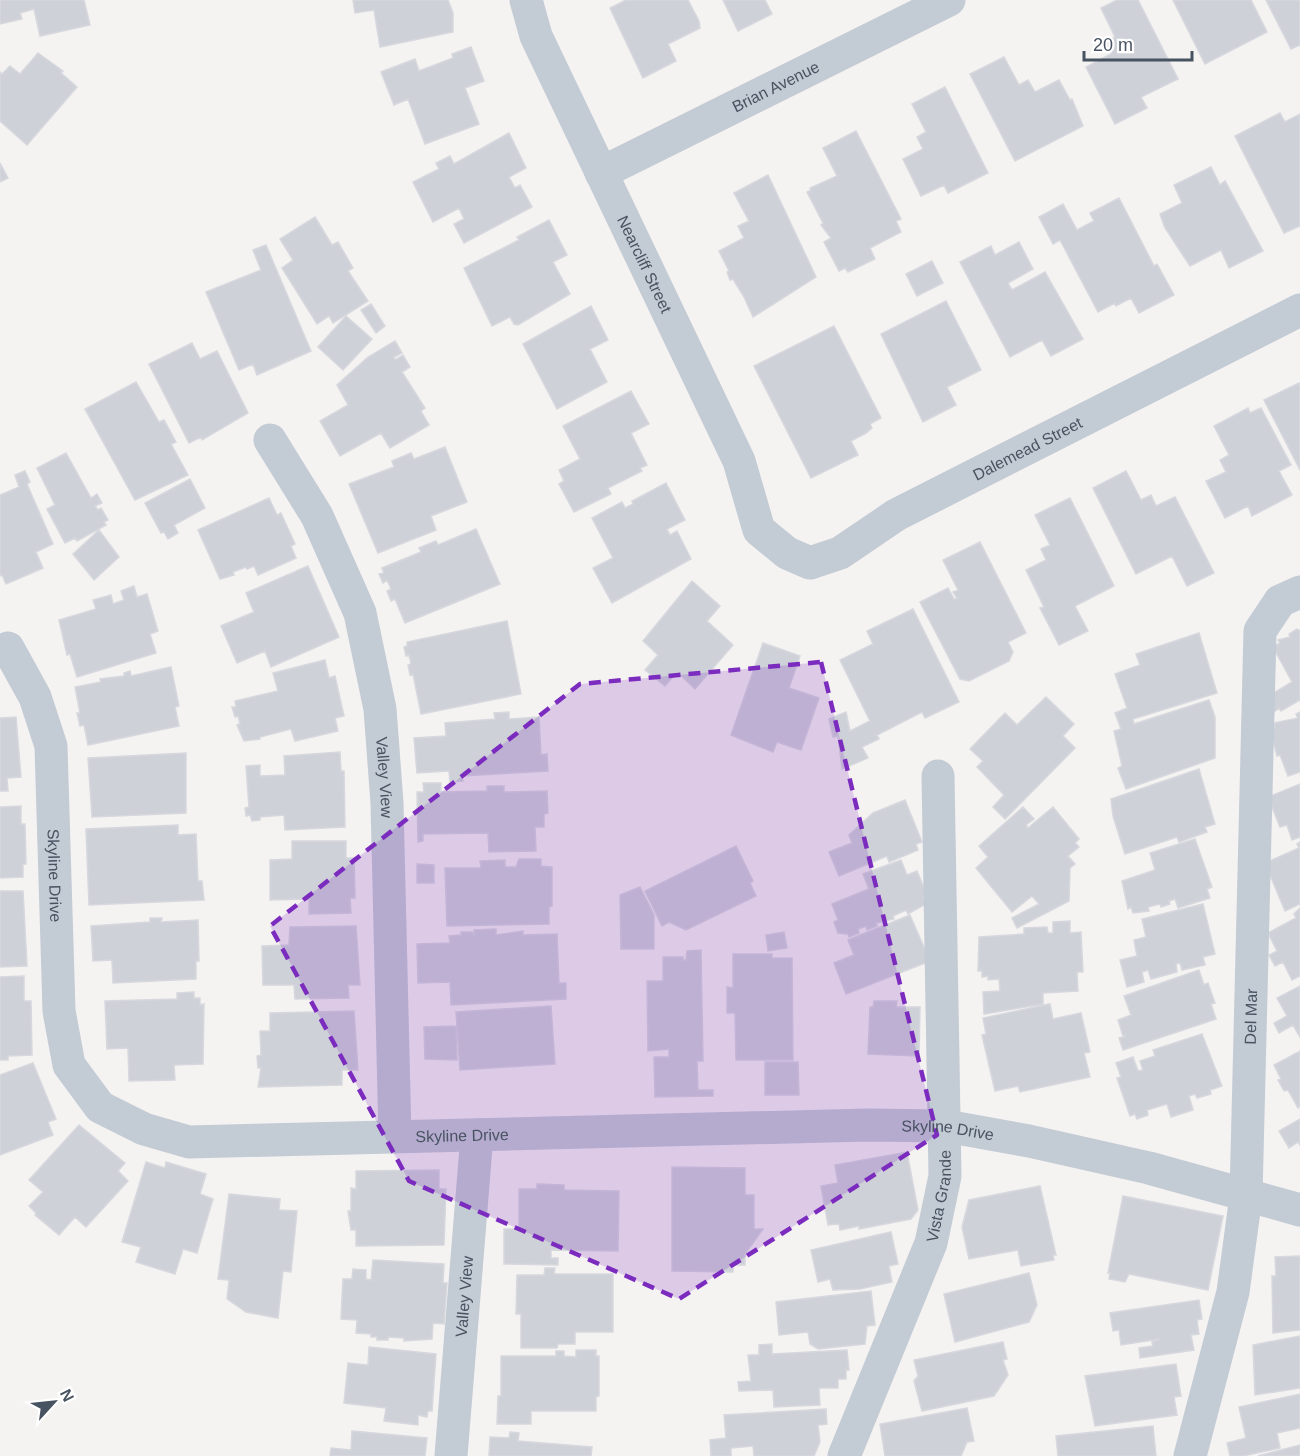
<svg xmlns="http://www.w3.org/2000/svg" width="1300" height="1456" font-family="Arial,sans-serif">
<rect width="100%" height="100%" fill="#f5f2f2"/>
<!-- building -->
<path fill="#ced1d7" stroke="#d6d8de" stroke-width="1.5" d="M0 0H84L90 25 40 36 34 9 20 13 22 19 0 24Z
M353 0H448L453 13V32L380 47 374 10 355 13Z
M626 0H688L699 21 700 28 668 44 676 61 643 78 610 8Z
M723 0H765L772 14 738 31Z
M1117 0H1138L1178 79 1141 97 1147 108 1115 124 1086 67 1111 54 1105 42 1115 37 1101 8Z
M1173 0H1251L1267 32 1205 64Z
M1266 0H1300V45L1291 49Z
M471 47 484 81 465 88 479 124 425 144 408 99 394 105 381 72 415 59 419 71 453 58 452 54Z
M38 53 63 71 61 73 77 87 27 145 0 121V72L2 74 10 66 20 74Z
M1004 57 1019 85 1028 80 1035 92 1059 80 1070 100 1072 99 1083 126 1015 161 970 74Z
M945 87 988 173 948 193 944 185 921 196 903 159 923 149 917 137 926 132 912 104Z
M1280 113 1285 122 1300 114V226L1284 233 1235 136Z
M856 131 901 219 896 221 901 232 870 248 875 259 848 272 845 268 839 271 824 242 831 238 821 225 823 223 807 192 811 190 810 188 837 176 823 148Z
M509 133 526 168 509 177 515 188 520 185 532 207 464 243 454 224 464 219 459 208 433 222 413 182 439 169 436 163 450 156 454 164Z
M0 163 8 178 0 182Z
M1211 167 1220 185 1225 181 1263 251 1229 268 1221 250 1190 266 1165 228 1160 214 1182 203 1174 185Z
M768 175 816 277 753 317 744 297 733 279 730 280 727 272 729 271 719 251 744 238 738 226 749 221 734 193Z
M1119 198 1154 266 1157 264 1174 295 1139 313 1131 298 1116 306 1115 303 1098 312 1060 240 1053 244 1039 217 1063 204 1077 230 1094 221 1090 213Z
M315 217 332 245 338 242 353 268 348 271 368 301 333 323 329 316 317 324 282 268 293 260 280 239Z
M549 220 567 255 553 262 570 294 518 325 514 324 510 317 492 326 464 268 519 240 517 237Z
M1019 242 1033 269 1008 283 1012 290 1045 272 1083 339 1051 356 1042 340 1010 357 960 262 991 246 995 255Z
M266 245 311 351 257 375 253 364 239 370 206 292 261 270 253 250Z
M932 261 943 283 917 296 906 274Z
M946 301 981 370 947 387 956 405 923 422 881 334Z
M371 304 385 326 376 333 361 310Z
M591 306 608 340 590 349 607 382 557 409 523 344Z
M346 316 372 339 343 370 318 347Z
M834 326 881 418 870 424 872 428 866 433 851 441 858 455 811 478 754 366Z
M395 341 402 353 394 357 395 360 403 355 410 367 402 372 425 408 421 411 429 425 390 448 381 433 340 456 320 421 348 405 337 385 368 357Z
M192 343 200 359 217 351 248 413 202 440 201 437 189 443 149 364Z
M136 382 159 422 164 420 176 442 171 444 188 475 135 500 85 409Z
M1299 383 1300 385V470L1264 400Z
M631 391 649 424 631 433 647 465 640 468 642 471 608 488 611 494 574 512 559 484 564 481 559 470 580 459 563 426Z
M1248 408 1250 413 1261 408 1291 465 1279 471 1292 495 1252 516 1248 506 1225 518 1206 481 1226 472 1220 460 1229 455 1214 426Z
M445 447 467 502 431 516 436 530 378 553 349 484 394 467 392 461 411 453 414 459Z
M66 453 91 498 97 494 102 503 95 506 98 510 101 508 108 520 104 522 106 525 77 541 75 538 65 543 47 509 55 505 37 468Z
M25 471 30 482 27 484 53 544 36 552 43 568 6 584 2 575 0 576V495L19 487 15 475Z
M1126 471 1141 500 1151 495 1156 506 1175 497 1214 573 1187 586 1172 556 1136 574 1093 488Z
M190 479 205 508 174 525 178 533 168 539 164 532 161 533 145 503Z
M666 483 685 520 667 529 670 535 677 531 691 559 612 603 593 568 613 558 592 518 622 502 625 508 633 504 632 501Z
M269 498 277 515 281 513 295 544 291 546 296 558 258 575 254 566 247 569 246 567 233 572 234 575 220 579 198 530Z
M1070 498 1114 586 1075 606 1088 631 1059 645 1040 608 1044 607 1026 570 1046 560 1041 549 1050 545 1035 515Z
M476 529 500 584 405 623 395 599 391 601 387 591 391 589 387 580 383 583 379 574 384 573 382 568 421 552 419 548 436 541 438 545Z
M99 530 119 557 94 580 73 554Z
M980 542 1026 633 1008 642 1013 652 1009 661 969 681 960 679 920 602 948 588 954 599 957 598 953 592 958 590 943 560Z
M308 566 339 637 271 667 265 651 237 663 221 626 254 612 246 593Z
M692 581 720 606 707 621 733 645 695 689 677 672 665 686 645 670 658 655 643 641Z
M134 586 137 597 147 594 158 631 150 634 156 653 77 677 70 654 67 655 59 620 96 609 93 600 111 595 113 604 124 600 121 591Z
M913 609 959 702 925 718 922 712 877 735 879 739 862 747 868 758 842 769 838 736 833 737 829 719 846 712 850 731 870 721 840 660 873 644 867 631Z
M507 621 521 694 421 714 413 674 410 675 408 665 411 664 409 655 406 656 404 647 407 646V642Z
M1297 629 1300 631V700L1281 711 1279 708 1274 712 1270 695 1292 682 1273 647 1280 643 1278 640 1290 637 1289 634Z
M1199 633 1217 693 1133 719 1134 724 1209 700 1215 717V758L1126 789 1118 768 1122 766 1114 731 1121 729 1115 713 1127 708 1115 674 1140 665 1136 654Z
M763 643 800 656 789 688 819 698 801 750 777 742 773 752 731 735Z
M325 660 329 678 335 676 344 716 335 718 338 731 295 741 291 729 260 737V739L244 741 237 725 240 724 238 716 235 717 232 707H236L235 701 278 691 273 673Z
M171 667 179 706 175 707 179 726 88 745 84 725 80 726 77 713H80L75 687 101 682 100 679 124 676V673L130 671 131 676Z
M1046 697 1074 724 1063 736 1075 748 1005 819 993 807 1004 795 977 767 983 761 970 749 1005 713 1017 725Z
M509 712V719L539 717 541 755 547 754 548 771 462 776 463 781 450 782 449 771 417 773 414 738 446 736 445 723 495 719 494 713Z
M1300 712V772L1288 776 1280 755 1277 756 1270 728 1275 727 1274 723 1298 718 1296 714Z
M16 717 21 777 7 778 8 791H0V718Z
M340 752 341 771H344L345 827 285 830 284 815 260 817V820L252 821 250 815 246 816 245 808 249 807 246 766 260 765V776L285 775 284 756Z
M186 753V813L92 817 88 758Z
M1199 769 1215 824 1205 827 1207 832 1179 842 1177 837 1125 854 1113 816 1111 799Z
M423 783H441V792L487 791V786H504V792L547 791 548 813 544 814V827H535L536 851 489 852 488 833 423 834V841L418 842 417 792H424Z
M1300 784V837L1292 840 1287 825 1280 827 1268 797Z
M905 800 922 842 916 844 918 850 889 862 887 856 839 876 829 852 852 843 849 835 873 813Z
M21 806V824H25L26 864H23V877L0 878V807Z
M1023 807 1034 819 1026 825 1028 828 1053 807 1079 839 1075 843 1079 847 1068 856 1075 864 1070 868 1069 901 1017 928 1012 918 1039 904 1032 896 1012 912 976 868 988 857 979 846Z
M178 825V835L196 834 198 881H202L204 900 89 905 86 829Z
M1195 839 1212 887 1207 889 1210 898 1178 908 1175 899 1169 901 1170 904 1161 907 1160 904 1148 907 1149 911 1133 913 1131 907 1128 909 1122 881 1155 870 1150 853Z
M292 841H346V858H354L355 898H350L351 913 309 914V899L270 900V860L292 859Z
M1300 842V904L1285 911 1265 863 1299 848 1297 844Z
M736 846 753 881 750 883 756 896 686 930 669 922 662 926 645 891Z
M519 859H541V866L552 867V906L549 907V924L447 926 445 868H481L480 861 505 860V867H516Z
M901 860 907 875 917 871 927 895 923 896 926 904 908 914 906 910 893 916 894 919 876 923 877 926 867 930 866 926 858 929 859 933 849 937 848 934 838 933 834 922 838 920 832 904 869 889 863 874Z
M417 864 434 865V883H417Z
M640 887 654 915V949H621L620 895Z
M0 891H23L27 966 0 967Z
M1203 904 1215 954 1203 957 1205 965 1182 970 1180 963 1176 964 1177 972 1151 979 1148 970 1142 972 1144 982 1127 987 1120 960 1137 956 1134 940 1146 937 1142 919Z
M1300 908V976L1292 980 1283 962 1275 966 1269 955 1277 951 1268 933 1296 918 1294 914Z
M910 915 930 961 846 994 834 963 854 955 848 940Z
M150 918H162L161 922 198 920 199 961H196V979L113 983 112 960 93 961 91 926 150 922Z
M1070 921V933L1081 932 1083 972H1077L1078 991 1043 993V1004L984 1014 983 992 1000 991 999 979 988 980V976L982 977V971H978L979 937 1024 934V928L1047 927 1048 933H1053V922Z
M356 926 360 985H348L349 998 295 999 294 985H263L262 946 289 945 290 927Z
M496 929V935L523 931V935L557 934 559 983H566V999L451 1005 450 982 418 983 417 944 450 943 449 936 461 935V932H472L475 936 474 930Z
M784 932 787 948 768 951 766 935Z
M701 950 703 1061H697L698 1090H713V1096L655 1097 654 1057H669V1049L648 1051 647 981H663V957H683V960H686L687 951Z
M733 954H772V958H792L793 1060H736L735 1013H727V987L733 988Z
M1199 970 1204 985 1208 983 1215 1003 1211 1004 1216 1019 1123 1050 1119 1038 1126 1036H1123L1118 1020 1131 1015 1124 996Z
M24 976V1001H31L32 1055 8 1056V1060H0V977Z
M1300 986V1037L1293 1025 1279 1033 1274 1023 1287 1016 1277 998Z
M194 992V998H200V1005L204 1004 203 1064 174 1065 175 1080 129 1081 128 1048 107 1049 105 1001 177 999V993Z
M874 1001H897L896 1007H920L919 1056 868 1054 870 1007H873Z
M1050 1004 1053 1019 1081 1013 1090 1052 1084 1053 1090 1077 1020 1092 1018 1086 995 1091 982 1035 986 1034 983 1018Z
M551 1006 555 1064 460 1070 456 1012Z
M354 1011 358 1070H342V1085L258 1087 261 1068H258L257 1056 261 1055 260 1031H270V1013Z
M456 1026 457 1060 425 1059 424 1027Z
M1202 1034 1222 1086 1210 1090 1211 1094 1197 1098 1195 1094 1189 1096 1193 1110 1171 1117 1167 1104 1147 1110 1148 1115 1137 1119 1135 1114 1130 1116 1117 1078 1121 1077 1116 1063 1133 1057 1138 1071 1143 1070 1140 1061 1155 1056 1153 1050Z
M1300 1051V1106L1298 1108 1288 1090 1284 1091 1278 1080 1281 1079 1274 1065Z
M765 1062H798L799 1095H765Z
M33 1063 56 1119 48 1122 53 1135 0 1155V1075Z
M1300 1119V1145L1298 1142 1289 1148 1279 1131Z
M79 1125 125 1163 118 1171 128 1181 86 1227 75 1217 59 1235 35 1215 36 1213 29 1206 43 1192 29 1180Z
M907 1152 918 1210 911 1219 859 1229V1226L840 1230 839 1224 828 1225 821 1186 838 1183 835 1165Z
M146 1162 165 1168 166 1162 206 1174 200 1194 213 1199 197 1253 183 1249 175 1274 136 1262 141 1247 122 1242Z
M672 1167 745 1168V1195H754V1229H763L745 1254V1265H733V1272L672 1271Z
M439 1170V1189H446L444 1245 356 1246V1230H351L348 1211H351V1188L356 1189V1171Z
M537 1184 564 1185V1190L619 1191 618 1251 551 1250V1258H558V1265L504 1264V1229H519V1189H537Z
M1040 1186 1056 1255H1053L1054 1260 1021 1266 1018 1250 969 1259 962 1227 969 1200Z
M229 1194 280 1199 279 1210 297 1211 291 1272 283 1271 278 1318 246 1312 227 1299 229 1280 218 1279Z
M1123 1196 1223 1216 1208 1290 1129 1274 1125 1282 1109 1279 1110 1273H1108Z
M891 1232 898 1264 889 1266 892 1282 860 1289 833 1290 830 1279 818 1282 811 1250Z
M1300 1256V1330L1273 1333 1272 1276H1276L1275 1257Z
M373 1260 444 1264 443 1283H447L444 1324 433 1323 432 1339 404 1341V1338L388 1337V1340H377V1337H371V1334L356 1333 357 1320 341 1319 343 1279H352L353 1269 366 1270V1279L371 1280Z
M545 1268H555L554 1274H613V1332H575V1344H558L557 1348H521V1314H516L517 1275H544Z
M1029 1273 1037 1305 1029 1322 955 1342 944 1294Z
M871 1291 875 1325 867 1326 865 1344 818 1349 810 1344 808 1332 779 1335 776 1302Z
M1199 1300 1202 1319 1197 1320 1199 1334 1191 1335 1194 1350 1140 1358 1139 1348 1153 1346 1152 1342 1160 1339 1121 1345 1119 1330 1113 1331 1110 1313Z
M1300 1336V1388L1255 1395 1253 1345Z
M1003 1342 1007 1359 1003 1360 1008 1375 994 1396 922 1411 914 1381 918 1376 914 1360Z
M772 1344V1354L847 1350 849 1370H846V1379H838V1388H819L820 1405 774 1407 773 1390 739 1391 738 1382 751 1381 748 1355H759V1345Z
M369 1347 436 1354 432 1411H428L427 1417 418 1415V1425L384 1421 386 1408 344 1403 348 1363 368 1365Z
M576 1350H596V1356H599V1396L596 1397V1411H531V1424H497L498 1396H501V1356H556V1351H564V1356L576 1357Z
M1176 1364 1181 1396 1174 1397 1177 1415 1095 1426 1085 1376Z
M1300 1394V1428L1277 1433 1280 1448 1243 1456H1230L1227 1443 1246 1438 1239 1407Z
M967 1408 974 1441 967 1442 961 1456H885L880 1424Z
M826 1409 827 1424 818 1425 820 1442 814 1456H754L753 1446 731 1448V1456H711L710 1440 726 1438 724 1415Z
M1153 1426 1156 1456H1058L1056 1436Z
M352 1431 427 1438 425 1456H330L331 1448 351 1450Z
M510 1432 519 1433 518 1441 592 1447 591 1456H489L490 1437 509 1438Z
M1300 1445V1456H1258Z"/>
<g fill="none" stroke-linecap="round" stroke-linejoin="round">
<!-- minor -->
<g stroke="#c3cbd4" stroke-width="33">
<path id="s1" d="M526 0 536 36 739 461 759 530 787 553 810 563 840 553 896 515 1300 310"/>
<path id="s2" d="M601 173 949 0"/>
<path id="s3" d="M270 440 317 516 360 613 380 709 387 803 395 1137"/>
<path id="s4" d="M8 648 35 697 51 746 59 1011 69 1065 100 1107 144 1129 189 1142 867 1125 946 1126 1029 1141 1149 1168 1300 1210"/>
<path id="s5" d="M451 1456 477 1135"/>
<path id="s6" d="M844 1456 931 1243 945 1176 938 776"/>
<path id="s7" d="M1190 1456 1233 1292 1246 1196 1260 631 1280 601 1300 592"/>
</g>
</g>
<!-- marked area -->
<path fill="#7b2cbf" fill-opacity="0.2" stroke="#7b2cbf" stroke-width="4.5" stroke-dasharray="12 8" stroke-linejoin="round" d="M821 662 937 1135 679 1299 409 1181 270 926 580 684Z"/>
<g text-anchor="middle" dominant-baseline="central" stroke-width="6" stroke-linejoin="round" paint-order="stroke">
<!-- street labels -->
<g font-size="16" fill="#485361" stroke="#fff">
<text stroke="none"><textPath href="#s2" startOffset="195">Brian Avenue</textPath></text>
<text stroke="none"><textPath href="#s1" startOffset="290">Nearcliff Street</textPath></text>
<text stroke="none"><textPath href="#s1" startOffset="888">Dalemead Street</textPath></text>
<text stroke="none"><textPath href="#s3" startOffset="362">Valley View</textPath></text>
<text stroke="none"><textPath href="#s4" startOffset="237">Skyline Drive</textPath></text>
<text stroke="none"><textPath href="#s7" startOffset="446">Del Mar</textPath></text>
<text stroke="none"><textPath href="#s4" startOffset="1335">Skyline Drive</textPath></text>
<text stroke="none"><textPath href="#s4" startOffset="849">Skyline Drive</textPath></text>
<text stroke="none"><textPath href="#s6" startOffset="278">Vista Grande</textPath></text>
<text stroke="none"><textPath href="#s5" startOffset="160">Valley View</textPath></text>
</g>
</g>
<!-- north arrow -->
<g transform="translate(54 1402) rotate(63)" stroke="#ffffff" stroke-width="4.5" paint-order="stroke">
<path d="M0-4.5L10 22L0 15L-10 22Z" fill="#485361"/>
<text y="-9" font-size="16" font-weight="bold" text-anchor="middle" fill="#485361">N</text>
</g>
<!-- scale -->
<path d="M1084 51v9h108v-9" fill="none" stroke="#485361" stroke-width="3"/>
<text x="1093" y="51" font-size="18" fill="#485361" stroke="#ffffff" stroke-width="4.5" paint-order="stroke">20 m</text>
</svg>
